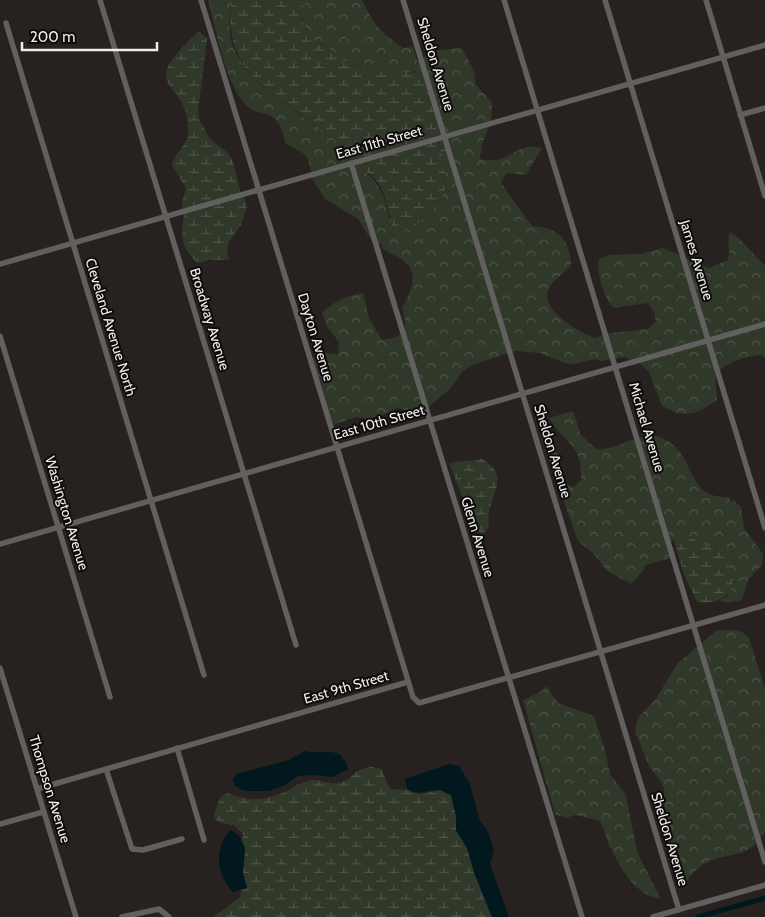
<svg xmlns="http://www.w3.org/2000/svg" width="765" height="917" font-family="Cabin,sans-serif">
<defs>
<pattern id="forest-crowns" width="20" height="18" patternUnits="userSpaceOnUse" patternTransform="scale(1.25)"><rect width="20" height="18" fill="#303829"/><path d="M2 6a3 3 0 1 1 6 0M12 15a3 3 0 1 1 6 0" fill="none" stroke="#4e5548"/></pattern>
<pattern id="wetland-marsh" width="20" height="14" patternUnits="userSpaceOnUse" patternTransform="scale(1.25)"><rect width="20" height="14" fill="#303829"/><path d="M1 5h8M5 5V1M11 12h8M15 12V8" fill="none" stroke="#4e5548"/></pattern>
</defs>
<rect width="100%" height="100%" fill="#272220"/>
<!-- forest -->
<path fill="url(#forest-crowns)" d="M208 0H232C230 15 227 35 234 49 248 82 284 103 311 122 326 133 341 142 351 158L366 154 358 158 357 164C378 183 384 189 389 219L413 229 441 199 445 189 444 168 438 141 415 71 406 73 373 70 342 60 326 46 316 42 303 23 300 13 307 0H362C373 24 381 33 403 48L413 47 417 61 439 50 462 48 474 71 476 85 491 101 492 107 491 122 482 144 480 159C511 166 514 141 542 148L526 175 506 173 501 183 532 226C557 227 570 239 571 265 565 273 554 279 549 288 538 309 579 333 595 338L609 333 648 329 656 322 654 312 648 303 613 308C604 297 596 273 599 259L609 255 641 254 663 248 709 268 728 260C731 251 726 242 730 232 741 238 755 256 765 266V358L761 355C744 357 728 361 715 374L717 400C696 415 685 419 662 406L649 372 638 362 624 357 601 361 596 359 573 364 565 363 540 353 515 351 472 365 463 371 450 389 427 408 412 412 398 408 380 416 368 419 356 417 333 425 313 358 324 353 338 354 339 342 327 327 322 313C334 301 346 296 363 293L369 318 382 340C405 337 409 330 402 308 409 296 419 276 407 264 400 257 391 254 383 249L382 245 372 241 358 219 325 199 313 180 308 159 303 153 286 144C276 99 259 125 241 99 222 71 217 32 208 0Z
M573 411 581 435 596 449C620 452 642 426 666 440 697 457 685 499 729 497L730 501 733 500 741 507 744 528 763 554 762 565 748 580 742 600 728 603 720 600 728 596 717 549C700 544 684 530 668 544L672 558 645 565 643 571 631 584 607 571 594 554 578 541 539 433H546C555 446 564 467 564 482L573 488 581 480C583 443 564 444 549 418Z
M717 630H732L742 632 749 638 765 688V832C746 863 726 850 702 865 695 870 689 878 683 885L676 874 666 828 664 789 660 780 649 766 635 732 638 718 655 700 677 664Z
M547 686 558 703 594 716 604 746 610 774 626 795 637 852 661 899C633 894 621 868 609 845 604 834 607 831 598 820L575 815 566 818 555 814 523 700 539 693Z"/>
<!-- wetland -->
<path fill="url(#wetland-marsh)" d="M232 0H307L300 13 303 23 316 42 326 46 342 60 373 70 423 73 441 132 438 143 443 157 445 189 441 199 413 229 403 232 393 229 385 197 381 187 375 179 357 164 360 156 351 158C341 142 326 133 312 122 263 88 222 67 232 0Z
M199 31 207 39 198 111 200 121 210 139 228 153 233 162 241 195 245 199 247 206 241 225 229 242 227 252 229 260H209L198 263C181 248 180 237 184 216 184 213 182 208 182 204 182 199 185 194 186 188L172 165C175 152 188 145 188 131 189 75 131 94 199 31Z
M482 459C515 478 484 498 489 526L483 535 475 529 449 463Z
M688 537C717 547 730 554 733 587 724 601 713 604 697 602L684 575 674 539Z
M372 767 382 769 387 783 391 789 409 790 420 794 441 790 451 795 456 816V830L467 848 475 875 492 917H213L240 897 241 890 247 888 243 873 245 848 241 840 244 835 234 825C208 823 213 816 221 796L228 793C244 801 263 801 280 794 291 790 299 782 312 780 322 779 331 786 342 782 353 779 352 769 372 767Z"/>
<!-- water -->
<path fill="#01181f" d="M305 751C325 756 341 743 348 769L333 777 312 775 298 776 285 785 269 791H244L235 786 233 780 236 774 289 760Z
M449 764 459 766 470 784 480 821 487 830 491 840 494 850 490 864 509 917H492L475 875 467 848 456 830V816L451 795C448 794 443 791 440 790 428 788 406 802 405 779Z
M230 830 239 835 245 848 243 873 247 888 233 892C216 875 214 849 230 830Z"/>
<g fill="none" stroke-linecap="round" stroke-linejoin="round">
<!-- canal -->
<path stroke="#01181f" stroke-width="5" d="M698 917 765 898"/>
<!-- street -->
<path stroke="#625f5f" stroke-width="5.5" d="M100 0 296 645
M201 0 413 697 419 703 765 605
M403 0 679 910
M504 0 765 862
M605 0 765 528
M706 0 765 196
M6 23 204 675
M740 115 765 108
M351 163 582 917
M0 264 765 45
M0 336 110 697
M0 544 765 324
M0 668 76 917
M177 748 204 840
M106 769 132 849 143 850 182 839
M37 789 408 682
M0 824 43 812
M122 917 159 909 169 917
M653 917 765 885"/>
</g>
<g text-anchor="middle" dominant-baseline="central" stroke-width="4" stroke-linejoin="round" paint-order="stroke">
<!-- street labels -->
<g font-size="14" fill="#f1edec" stroke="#0e0c0b">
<text transform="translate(436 64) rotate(73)">Sheldon Avenue</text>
<text transform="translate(379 142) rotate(-16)">East 11th Street</text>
<text transform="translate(697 260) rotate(73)">James Avenue</text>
<text transform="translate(210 319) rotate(73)">Broadway Avenue</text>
<text transform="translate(111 327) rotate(73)">Cleveland Avenue North</text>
<text transform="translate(316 337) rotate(73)">Dayton Avenue</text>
<text transform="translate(379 422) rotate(-16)">East 10th Street</text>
<text transform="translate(647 427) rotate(73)">Michael Avenue</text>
<text transform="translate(553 451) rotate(73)">Sheldon Avenue</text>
<text transform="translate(67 513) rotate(73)">Washington Avenue</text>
<text transform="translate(478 537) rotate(73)">Glenn Avenue</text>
<text transform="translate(346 687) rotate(-16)">East 9th Street</text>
<text transform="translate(50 789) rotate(73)">Thompson Avenue</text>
<text transform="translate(670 839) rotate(73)">Sheldon Avenue</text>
</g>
</g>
<!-- scale -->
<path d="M22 42v8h135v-8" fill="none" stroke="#f1edec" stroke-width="2.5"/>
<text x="30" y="42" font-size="15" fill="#f1edec" stroke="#0e0c0b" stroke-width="4" paint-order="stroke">200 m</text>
</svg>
